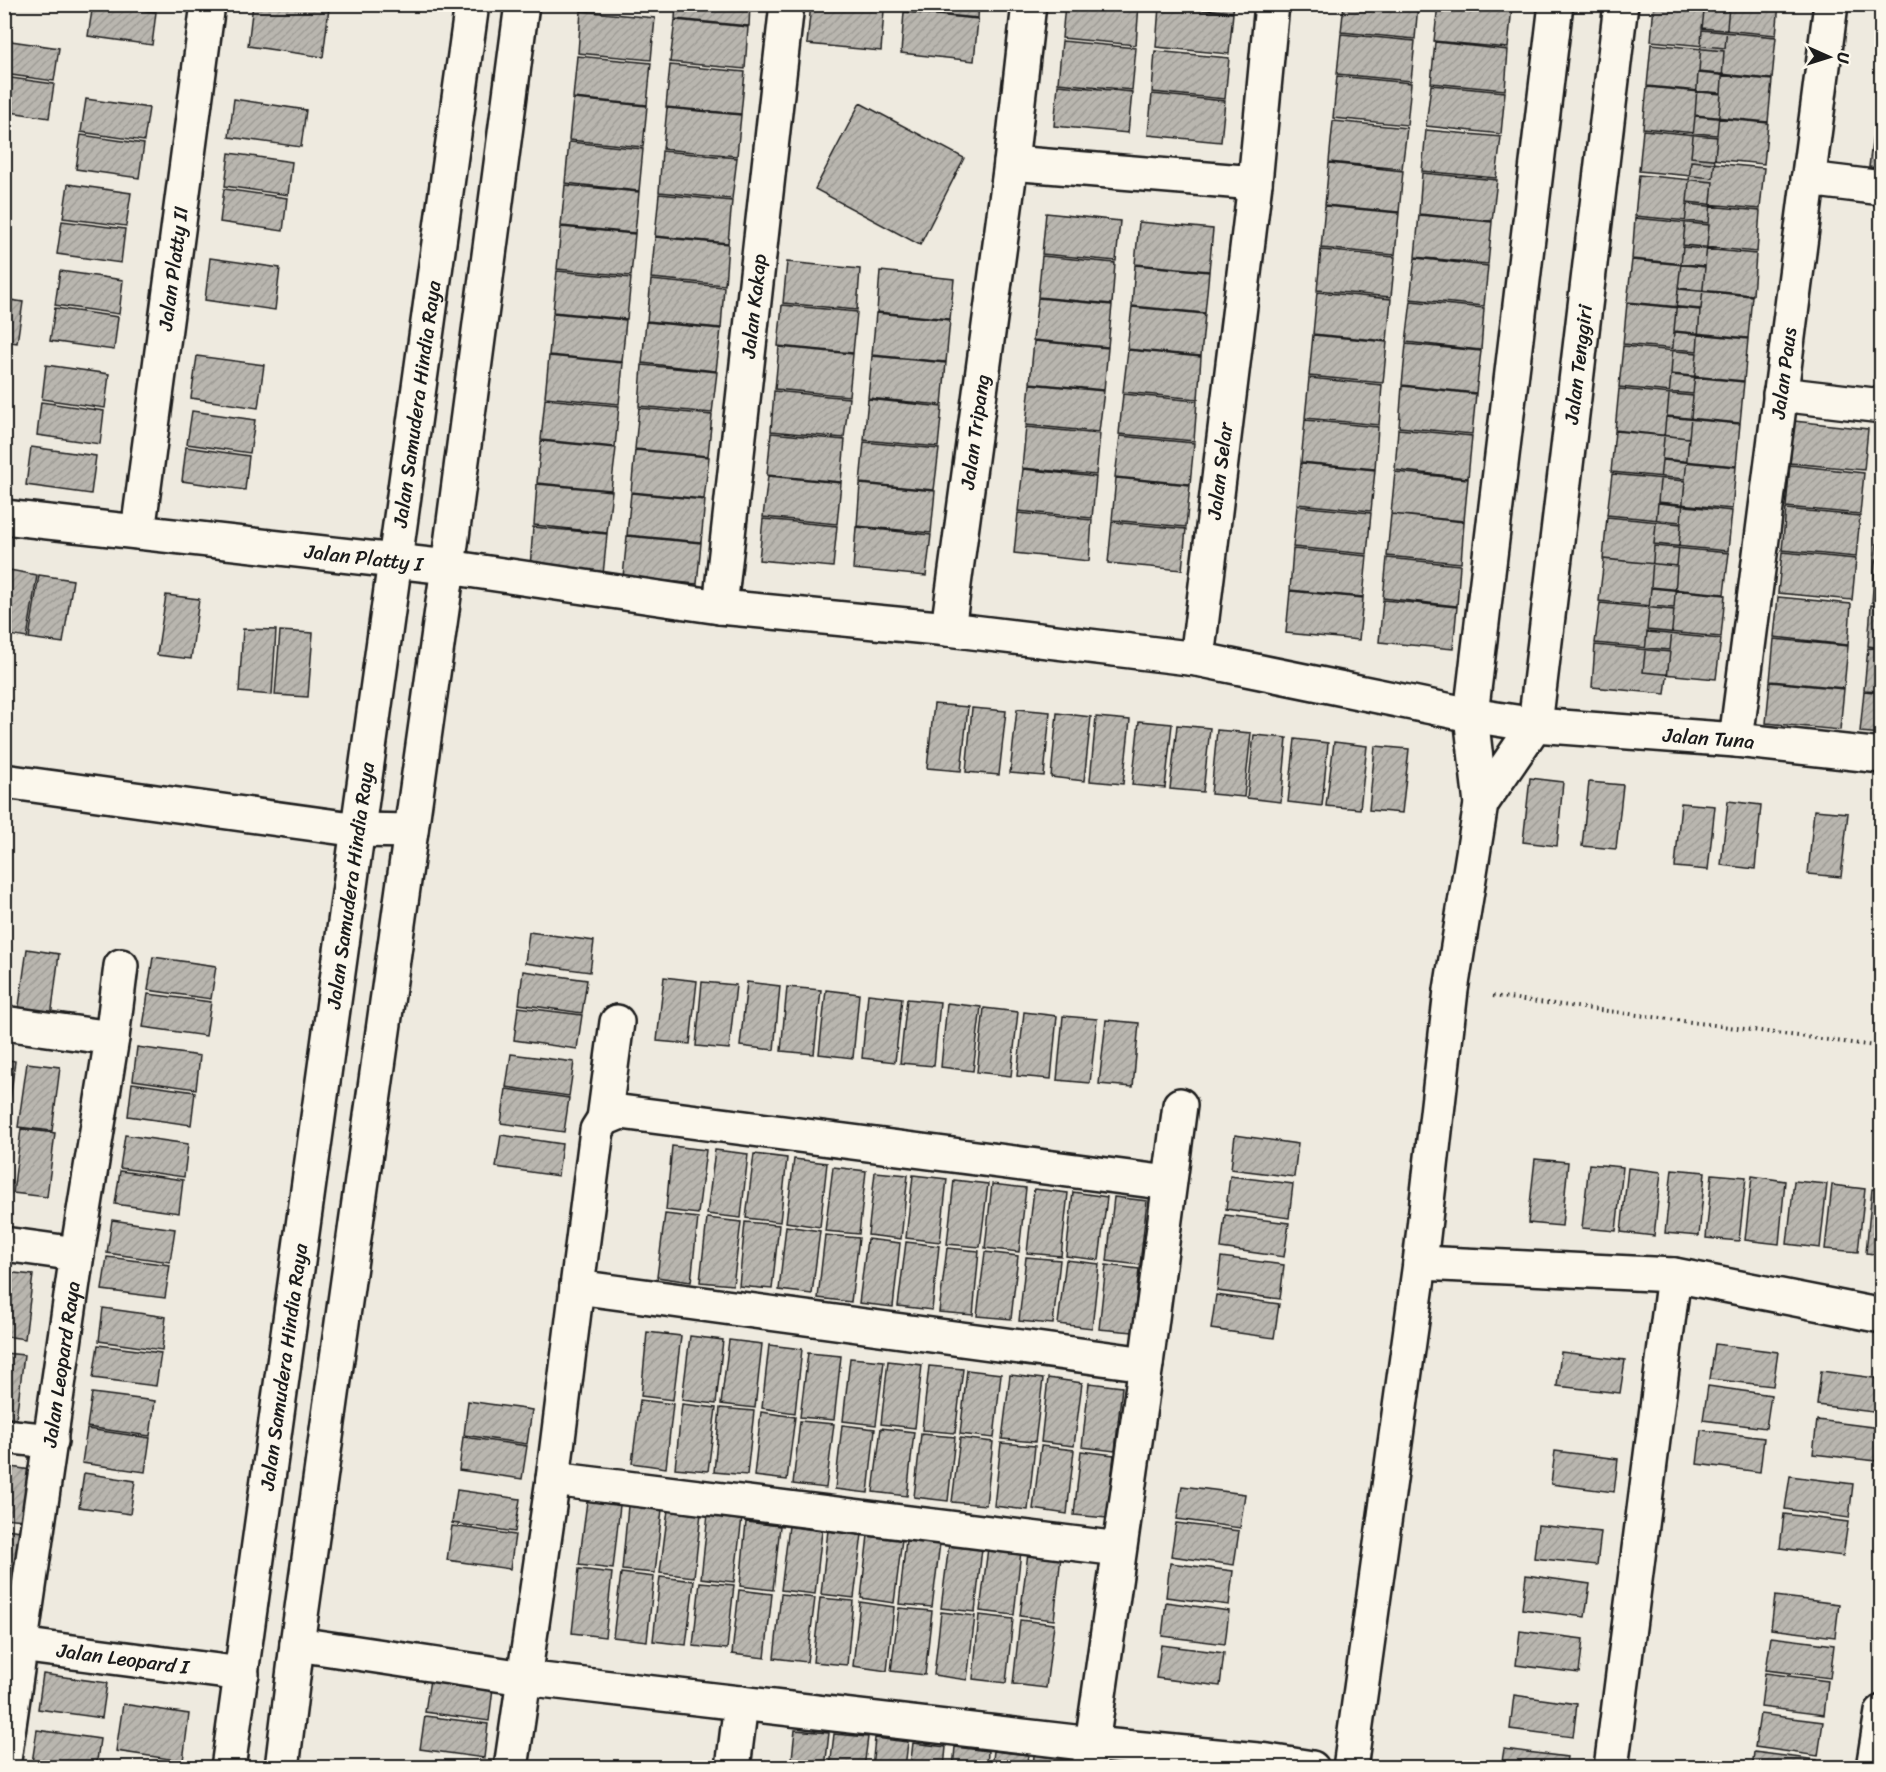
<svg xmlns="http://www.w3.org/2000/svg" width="1886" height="1772" font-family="Sriracha,sans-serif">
<defs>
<pattern id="building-hatch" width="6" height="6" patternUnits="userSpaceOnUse" patternTransform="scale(1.5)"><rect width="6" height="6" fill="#b9b6af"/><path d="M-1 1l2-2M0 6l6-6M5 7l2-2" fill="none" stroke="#9e9c96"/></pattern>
</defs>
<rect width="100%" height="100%" fill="#eeeadf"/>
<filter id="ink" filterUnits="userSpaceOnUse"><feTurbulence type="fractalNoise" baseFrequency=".0167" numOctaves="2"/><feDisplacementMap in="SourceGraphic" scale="12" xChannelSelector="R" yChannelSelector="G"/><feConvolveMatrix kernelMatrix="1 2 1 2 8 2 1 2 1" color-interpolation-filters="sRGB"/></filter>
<g filter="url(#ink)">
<!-- building -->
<path fill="url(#building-hatch)" stroke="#1c1c1c" stroke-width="1.5" d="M93 4 156 12 152 45 88 36Z
M126 4H158L157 8Z
M253 4H307L329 8 323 57 248 46Z
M676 4H750L749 26 675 19Z
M811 4 884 10 881 51 807 44Z
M840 4H885L884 9Z
M905 4H979L978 18 904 11Z
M1065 4H1139L1136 45 1062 38Z
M1160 4H1234L1233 12Z
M1344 4H1418L1415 39 1341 32Z
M1438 4 1512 6 1508 48 1434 41Z
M1654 4H1703L1729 7 1725 48 1651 41Z
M1705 4H1779L1776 35 1702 28Z
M1159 6 1233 13 1229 54 1156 47Z
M581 11 655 18 651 60 578 53Z
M904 12 978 19 974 61 901 53Z
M675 20 748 27 745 69 670 62Z
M1702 30 1776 37 1772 79 1699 72Z
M1341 34 1415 41 1411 81 1337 74Z
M4 40 59 48 54 81 4 74Z
M1062 41 1136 48 1132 90 1058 83Z
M1435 42 1508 50 1505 90 1431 83Z
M1882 43V81H1877Z
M1651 44 1724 51 1721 93 1647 86Z
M1155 51 1229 58 1225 99 1152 92Z
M577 56 651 63 647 105 573 98Z
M670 65 745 72 741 114 666 107Z
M1698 73 1772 80 1768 122 1695 115Z
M1337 76 1411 83 1407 125 1333 118Z
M4 77 54 84 49 118 4 111Z
M1878 83H1882V125L1874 124Z
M1058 85 1132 92 1128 133 1054 126Z
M1431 85 1505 92 1501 134 1426 126Z
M1647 87 1721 94 1717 135 1643 128Z
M1152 94 1225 101 1221 142 1148 135Z
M86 99 149 108 144 141 81 132Z
M234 99 306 110 301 147 229 137Z
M573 99 647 106 643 147 569 140Z
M860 103 964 158 920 245 815 189Z
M667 108 741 115 737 156 663 149Z
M1695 116 1768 123 1764 164 1691 157Z
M1333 121 1407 128 1402 169 1329 162Z
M1874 126H1882V168L1869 167Z
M1426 130 1501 137 1496 178 1422 171Z
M1643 130 1717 137 1713 178 1639 171Z
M81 135 144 144 139 178 76 169Z
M569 142 643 149 639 191 565 183Z
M662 151 737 158 732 199 659 192Z
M229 153 292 162 288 195 225 186Z
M1691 161 1764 168 1760 209 1687 202Z
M1329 163 1403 171 1399 212 1325 205Z
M1422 173 1497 180 1492 221 1419 214Z
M1639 175 1713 182 1709 223 1635 216Z
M68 184 131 193 126 226 63 218Z
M565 185 639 192 635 233 561 226Z
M224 189 287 198 283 231 220 222Z
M659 194 732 201 728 243 655 236Z
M1687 204 1760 211 1757 252 1683 245Z
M1325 206 1399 213 1395 255 1321 248Z
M1046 213 1120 221 1116 261 1042 254Z
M1419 215 1492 222 1488 264 1415 257Z
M1635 218 1709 225 1705 266 1632 259Z
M62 221 125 229 121 263 57 254Z
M1139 222 1213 229 1209 271 1135 264Z
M561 227 635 234 631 276 557 269Z
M655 237 728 244 725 285 651 278Z
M1683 247 1756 254 1753 295 1678 288Z
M1321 250 1395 257 1391 297 1317 290Z
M1042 256 1115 263 1112 304 1038 297Z
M210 258 280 268 275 310 205 300Z
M1415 258 1488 266 1484 306 1410 299Z
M1632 260 1705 267 1701 309 1627 302Z
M787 262 860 269 857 310 783 303Z
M1135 265 1209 272 1205 313 1132 306Z
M60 271 123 280 119 314 55 305Z
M557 271 631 278 627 319 553 312Z
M880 271 954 279 950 319 877 312Z
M651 280 724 287 721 328 647 321Z
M1678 289 1752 296 1748 338 1674 331Z
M1317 292 1391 299 1387 341 1313 334Z
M1038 298 1112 305 1108 347 1033 340Z
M4 299 23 302 17 343 4 341Z
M1411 301 1484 308 1481 350 1406 342Z
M1627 303 1700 310 1697 351 1623 344Z
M782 305 857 312 853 353 778 346Z
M1132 307 1205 314 1201 356 1127 349Z
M55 308 118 317 114 350 50 341Z
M553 313 626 320 622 362 549 355Z
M876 313 950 320 946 362 872 355Z
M646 322 721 329 716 371 642 363Z
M1674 332 1748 339 1744 381 1671 374Z
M1313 335 1387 342 1383 383 1309 376Z
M1034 341 1108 348 1104 390 1030 383Z
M1406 344 1481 351 1476 393 1402 385Z
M1623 346 1697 353 1693 394 1619 387Z
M779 347 853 354 849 396 775 389Z
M1128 350 1201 357 1198 399 1123 392Z
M4 356 8 357 4 380Z
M197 356 264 365 258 408 191 398Z
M549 356 623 363 619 404 545 397Z
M872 356 946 363 942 405 868 398Z
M46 365 109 374 105 408 42 399Z
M642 365 717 372 712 413 639 406Z
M1671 375 1744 382 1740 423 1667 416Z
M1309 378 1382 385 1379 425 1305 418Z
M1030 384 1104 391 1099 432 1026 425Z
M1402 386 1476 394 1472 434 1399 427Z
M1619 389 1693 396 1689 438 1615 430Z
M774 391 849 398 844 438 771 431Z
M1123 394 1197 401 1194 441 1119 434Z
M545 399 619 406 615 447 541 440Z
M868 399 942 407 938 447 864 440Z
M41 402 104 411 100 444 37 435Z
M639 408 712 415 708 456 635 449Z
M192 411 255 420 250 453 187 444Z
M1666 417 1740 424 1736 466 1662 459Z
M1305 420 1378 427 1375 469 1301 462Z
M1794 421 1868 429 1864 470 1790 463Z
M1026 427 1100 434 1096 475 1022 468Z
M1398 429 1472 436 1468 478 1395 470Z
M1615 431 1689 438 1685 479 1611 472Z
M771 433 845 440 841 482 767 475Z
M1120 436 1194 443 1190 484 1115 477Z
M541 441 616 448 611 490 537 483Z
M864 442 939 449 934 490 860 483Z
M31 447 96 456 91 494 26 485Z
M186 447 249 456 245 490 182 481Z
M635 450 709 457 704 499 631 492Z
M1662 460 1736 467 1732 509 1658 502Z
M1301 463 1375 470 1371 511 1297 504Z
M1790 465 1864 473 1860 514 1786 507Z
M1023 469 1096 477 1092 518 1018 511Z
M1395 472 1468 479 1464 521 1391 514Z
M1612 474 1685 481 1681 522 1607 515Z
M768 476 841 483 837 524 763 517Z
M1116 478 1190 485 1186 527 1112 520Z
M537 484 612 491 607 533 534 525Z
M860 484 935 491 931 533 857 526Z
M631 493 705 500 701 542 627 535Z
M1658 503 1732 511 1728 551 1654 544Z
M1297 506 1371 513 1367 554 1293 547Z
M1786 509 1860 516 1856 557 1782 550Z
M1018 513 1092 520 1089 561 1014 553Z
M1391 514 1464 522 1461 563 1387 556Z
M1607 517 1681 524 1677 566 1603 559Z
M1879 518H1882V560L1875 559Z
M763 519 837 526 833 567 759 560Z
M1112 522 1186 529 1182 570 1108 563Z
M533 527 607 534 603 575 530 568Z
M856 527 931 535 926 576 853 569Z
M627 536 701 543 697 584 623 577Z
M1654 546 1729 553 1724 594 1651 587Z
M1293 549 1367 556 1363 597 1290 590Z
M1782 552 1856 559 1852 600 1778 593Z
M1387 558 1460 565 1457 606 1383 598Z
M1604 559 1677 566 1674 608 1599 601Z
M1875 561H1882V603L1872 602Z
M4 569 37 575 27 638 4 634Z
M39 575 73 580 63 643 29 638Z
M1651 588 1725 595 1721 637 1647 630Z
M1290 591 1363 598 1359 640 1286 633Z
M166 595 199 599 191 659 157 655Z
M1778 597 1851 604 1848 645 1774 637Z
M1383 600 1457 607 1453 649 1379 642Z
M1600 603 1674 610 1670 650 1595 643Z
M1871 605 1882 606V648L1868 646Z
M243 629 276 630 272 695 239 692Z
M280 631 313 633 308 697 275 695Z
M1647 632 1721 639 1716 679 1643 672Z
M1774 639 1848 646 1844 688 1770 681Z
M1595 645 1670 652 1665 694 1592 687Z
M1868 648 1882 649V691L1864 690Z
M1770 682 1844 689 1840 730 1766 723Z
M1864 691 1882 693V734L1860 732Z
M934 704 968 707 961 771 927 768Z
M972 708 1006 711 999 775 966 772Z
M1017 709 1050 712 1044 776 1010 773Z
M1057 713 1091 717 1084 781 1051 777Z
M1096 717 1130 720 1123 784 1090 781Z
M1139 721 1172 724 1165 788 1132 785Z
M1177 725 1210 728 1203 792 1170 789Z
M1217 730 1251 733 1244 797 1211 794Z
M1254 735 1287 738 1281 802 1247 798Z
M1295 739 1328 743 1322 806 1288 802Z
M1334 742 1367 746 1360 809 1326 806Z
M1375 746 1409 749 1402 813 1369 810Z
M1530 778 1563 782 1557 846 1523 842Z
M1589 782 1623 785 1616 849 1582 846Z
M1728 801 1761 805 1755 869 1721 865Z
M1681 803 1715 806 1708 870 1675 867Z
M1814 810 1848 813 1841 877 1808 874Z
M529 932 594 941 590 972 525 963Z
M4 940 10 941 4 986Z
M27 949 59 954 51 1017 18 1013Z
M153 957 216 966 211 999 148 990Z
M523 971 587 980 582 1013 519 1004Z
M664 977 697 981 690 1044 657 1041Z
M702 982 736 985 729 1049 696 1046Z
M747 982 780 986 774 1050 740 1046Z
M787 987 821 990 814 1054 781 1051Z
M826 990 859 994 853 1058 819 1054Z
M148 994 211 1002 206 1036 143 1027Z
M868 994 902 998 895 1062 862 1058Z
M907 999 940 1002 934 1066 900 1063Z
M947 1003 981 1007 973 1071 941 1067Z
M518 1007 582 1015 577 1049 514 1040Z
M984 1008 1018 1012 1011 1076 977 1072Z
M1024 1012 1057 1016 1051 1079 1017 1076Z
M1063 1016 1097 1019 1090 1083 1057 1080Z
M1106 1020 1139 1023 1133 1087 1099 1084Z
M137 1047 200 1056 196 1089 133 1080Z
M511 1054 574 1062 569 1096 506 1087Z
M4 1059 15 1061 7 1124H4Z
M27 1063 60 1067 52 1131 18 1127Z
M132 1083 195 1092 191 1125 128 1116Z
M506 1089 569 1098 564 1132 501 1123Z
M21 1129 55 1133 47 1197 13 1193Z
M4 1130H9L4 1166Z
M125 1135 188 1144 184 1177 120 1168Z
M501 1135 562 1144 558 1176 496 1167Z
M1235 1135 1298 1144 1294 1177 1231 1169Z
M672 1146 706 1150 698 1214 666 1210Z
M715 1150 748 1154 741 1218 707 1214Z
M754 1154 787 1158 780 1222 746 1218Z
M794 1159 827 1163 820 1227 786 1222Z
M1535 1159 1568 1162 1562 1226 1528 1223Z
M1589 1164 1623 1167 1616 1231 1582 1228Z
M833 1167 866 1171 859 1234 825 1231Z
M1628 1168 1661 1172 1654 1236 1621 1232Z
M1672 1169 1705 1172 1699 1236 1665 1233Z
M120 1171 183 1180 179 1213 115 1204Z
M875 1172 908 1175 901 1239 868 1235Z
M1712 1174 1746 1177 1739 1241 1706 1238Z
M913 1175 947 1179 940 1242 906 1238Z
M1230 1176 1293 1184 1289 1218 1226 1209Z
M1752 1176 1785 1181 1779 1244 1745 1240Z
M954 1180 988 1184 980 1247 947 1244Z
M1794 1181 1827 1184 1820 1248 1787 1244Z
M992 1184 1026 1188 1019 1252 985 1248Z
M1832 1185 1865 1189 1858 1252 1825 1249Z
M1034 1189 1068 1193 1061 1256 1027 1253Z
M1872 1189 1882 1190V1255L1866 1253Z
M1073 1192 1107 1197 1099 1260 1066 1256Z
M1114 1197 1147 1201 1140 1265 1107 1261Z
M665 1214 698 1218 691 1282 657 1277Z
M1225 1215 1289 1223 1284 1257 1221 1248Z
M707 1218 741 1222 733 1285 700 1282Z
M112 1220 175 1229 170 1262 107 1253Z
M745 1222 779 1225 772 1289 739 1286Z
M786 1226 820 1231 812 1294 779 1290Z
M825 1235 859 1238 851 1302 818 1298Z
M867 1239 900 1243 893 1307 859 1303Z
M906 1242 939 1246 932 1310 898 1306Z
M947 1248 979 1251 973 1315 939 1312Z
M985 1252 1018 1256 1011 1319 977 1316Z
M107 1257 170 1265 165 1298 102 1290Z
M1026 1257 1060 1260 1053 1324 1019 1321Z
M1221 1257 1284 1265 1280 1299 1217 1291Z
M1066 1260 1099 1264 1092 1328 1058 1324Z
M1106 1265 1139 1269 1133 1332 1099 1329Z
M4 1272 33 1275 25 1339 4 1336Z
M1216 1295 1279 1304 1274 1338 1211 1329Z
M103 1308 166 1317 162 1350 99 1341Z
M647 1332 681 1336 673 1400 641 1396Z
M690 1336 723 1340 716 1404 682 1400Z
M729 1340 762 1344 755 1408 721 1404Z
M1715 1344 1778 1352 1773 1386 1710 1379Z
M98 1345 161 1353 156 1386 93 1378Z
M769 1345 802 1349 795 1413 762 1408Z
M1561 1352 1625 1360 1620 1393 1557 1386Z
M4 1353 24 1355 16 1419 4 1418Z
M808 1353 841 1356 834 1420 800 1417Z
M850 1358 884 1361 876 1425 843 1421Z
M888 1361 922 1365 915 1428 881 1424Z
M929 1366 963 1369 955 1433 922 1430Z
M967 1370 1001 1374 994 1438 960 1434Z
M1821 1371 1882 1379 1881 1413 1817 1405Z
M1010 1375 1043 1379 1035 1442 1002 1439Z
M1048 1378 1082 1383 1074 1446 1041 1442Z
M1089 1383 1122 1387 1115 1451 1082 1447Z
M1708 1386 1771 1395 1766 1428 1703 1420Z
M92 1393 155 1401 150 1436 87 1427Z
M640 1400 673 1404 666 1468 632 1463Z
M468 1401 532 1410 527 1444 464 1435Z
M682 1404 716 1408 708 1471 675 1468Z
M720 1408 754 1411 747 1475 714 1472Z
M761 1412 795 1417 787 1480 754 1476Z
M1817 1420 1880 1428 1876 1461 1813 1454Z
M800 1421 834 1424 826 1488 793 1484Z
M842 1425 875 1429 868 1493 835 1489Z
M881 1428 914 1432 907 1496 873 1492Z
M87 1429 150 1438 145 1472 82 1463Z
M1701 1430 1764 1438 1760 1472 1697 1464Z
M921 1434 955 1437 948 1501 914 1497Z
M463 1437 527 1446 522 1479 459 1470Z
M960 1438 993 1442 986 1505 952 1502Z
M1001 1443 1035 1446 1028 1510 994 1506Z
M1041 1446 1074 1450 1067 1514 1033 1509Z
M1081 1451 1114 1455 1107 1518 1074 1515Z
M1555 1451 1618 1459 1614 1492 1551 1484Z
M4 1466 31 1470 24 1520 4 1518Z
M84 1473 135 1481 130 1514 79 1507Z
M1790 1476 1853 1484 1849 1518 1785 1509Z
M1182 1486 1245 1494 1240 1528 1177 1519Z
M457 1490 520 1499 515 1532 452 1523Z
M587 1501 620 1505 613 1569 579 1565Z
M628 1506 662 1509 655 1573 622 1570Z
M668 1510 701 1513 694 1577 660 1573Z
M708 1514 742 1518 734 1582 701 1578Z
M1784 1514 1848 1522 1843 1556 1780 1548Z
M746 1522 780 1526 773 1590 740 1586Z
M1176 1523 1239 1531 1234 1565 1171 1556Z
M1538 1525 1601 1532 1597 1565 1534 1558Z
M452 1526 515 1535 510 1569 447 1560Z
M789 1526 822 1531 815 1594 781 1590Z
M4 1529 22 1531 15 1584 4 1583Z
M828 1530 862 1534 854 1598 821 1594Z
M868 1535 902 1539 894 1603 861 1598Z
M906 1540 940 1543 932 1607 899 1604Z
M949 1544 982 1548 975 1612 941 1608Z
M988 1548 1021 1551 1014 1615 980 1611Z
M1028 1553 1061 1556 1054 1620 1020 1616Z
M1170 1563 1233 1571 1229 1605 1166 1597Z
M579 1569 612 1573 605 1637 572 1633Z
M621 1573 654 1577 647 1641 613 1637Z
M1526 1575 1590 1584 1585 1617 1522 1609Z
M660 1577 694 1581 686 1645 653 1641Z
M700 1582 734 1585 727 1649 693 1646Z
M739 1590 772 1594 765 1658 732 1654Z
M781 1594 815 1598 807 1662 774 1658Z
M1775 1596 1839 1604 1835 1637 1771 1629Z
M820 1598 853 1601 847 1665 813 1662Z
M860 1602 894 1607 887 1671 853 1666Z
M1166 1602 1229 1611 1225 1644 1162 1636Z
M899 1608 932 1611 925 1675 891 1671Z
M941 1612 975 1616 967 1680 934 1675Z
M979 1615 1013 1619 1006 1683 973 1679Z
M1020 1620 1054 1624 1046 1688 1013 1684Z
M1520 1631 1583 1639 1579 1673 1516 1665Z
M1771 1637 1834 1645 1830 1678 1766 1670Z
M1161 1645 1224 1653 1220 1686 1156 1678Z
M1765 1673 1828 1681 1824 1715 1761 1707Z
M43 1674 107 1683 102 1718 38 1709Z
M430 1679 493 1688 489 1721 425 1712Z
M1514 1695 1577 1704 1573 1737 1510 1729Z
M123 1704 189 1714 183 1761 116 1751Z
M1760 1714 1823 1722 1818 1756 1755 1747Z
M425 1716 488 1724 484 1758 420 1749Z
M37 1730 100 1739 96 1768H62L32 1763Z
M795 1730 829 1733 825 1768H791Z
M834 1734 868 1737 864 1768H830Z
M875 1738 908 1742 905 1768H872Z
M913 1743 946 1747 944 1768H910Z
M955 1747 988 1751 987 1768H953Z
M1504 1749 1567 1757 1565 1768H1501Z
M994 1751 1028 1755 1026 1768H992Z
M1754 1752 1817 1760 1816 1768H1752Z
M1034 1755 1068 1760 1067 1768H1033Z
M417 1762 458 1768H416Z"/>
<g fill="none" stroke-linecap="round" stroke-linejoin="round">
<!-- minor casing -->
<g stroke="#1c1c1c" stroke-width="38">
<g id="minor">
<path id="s1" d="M1272 4 1255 183 1197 659 1471 715 1535 725 1736 740 1882 756"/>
<path d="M1011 163 1255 183"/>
<path d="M1808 179 1882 188"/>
<path d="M1780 394 1882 406"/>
<path id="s2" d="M4 517 448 567 720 607 948 629 1011 163 1029 4"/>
<path id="s3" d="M138 532 208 4"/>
<path id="s4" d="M720 607 787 4"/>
<path d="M948 629 1197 659"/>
<path id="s5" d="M1736 740 1831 4"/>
<path d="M4 781 359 830 411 831"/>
<path id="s6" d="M1481 804 1535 725 1621 4"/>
<path d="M4 1023 112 1038"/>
<path d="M1180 1105 1146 1364 1092 1744 1268 1761 1312 1768"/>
<path d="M604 1119 617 1022"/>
<path d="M4 1244 77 1254"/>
<path d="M1420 1263 1674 1275 1882 1316"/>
<path d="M577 1287 553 1479 1119 1549"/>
<path d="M1146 1364 577 1287 597 1130 604 1119 621 1112 1169 1183"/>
<path d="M4 1436 51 1441"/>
<path id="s7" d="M4 1643 242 1674"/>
<path d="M297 1644 524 1678 1092 1744 1089 1768"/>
<path id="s8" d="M4 1760 77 1254 112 1038 121 966"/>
<path id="s9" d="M228 1768 472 4"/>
<path d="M282 1768 297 1644 448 567 522 4"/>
<path d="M511 1768 553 1479"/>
<path d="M733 1768 741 1703"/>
<path d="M1350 1768 1420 1263 1451 990 1481 804 1471 715 1556 4"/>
<path d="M1611 1768 1674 1275"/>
<path d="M1873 1768 1882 1712"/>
</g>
</g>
<!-- path -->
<path stroke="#1c1c1c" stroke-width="4" stroke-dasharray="1.5 4.5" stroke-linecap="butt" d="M1493 996 1882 1047"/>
<!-- minor -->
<use href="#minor" stroke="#fbf7ec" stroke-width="33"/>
</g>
</g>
<g text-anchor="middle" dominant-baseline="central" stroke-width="4.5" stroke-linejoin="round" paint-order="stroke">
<!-- street labels -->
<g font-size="20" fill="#1c1c1c" stroke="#fbf7ec">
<text stroke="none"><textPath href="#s3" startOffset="266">Jalan Platty II</textPath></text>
<text stroke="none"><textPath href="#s4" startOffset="303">Jalan Kakap</textPath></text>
<text stroke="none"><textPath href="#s6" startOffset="459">Jalan Tenggiri</textPath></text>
<text stroke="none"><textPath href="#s5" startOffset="370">Jalan Paus</textPath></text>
<text stroke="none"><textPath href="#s9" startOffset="1377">Jalan Samudera Hindia Raya</textPath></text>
<text stroke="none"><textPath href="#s2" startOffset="1150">Jalan Tripang</textPath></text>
<text transform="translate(1220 471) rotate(-83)">Jalan Selar</text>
<text stroke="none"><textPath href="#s2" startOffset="362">Jalan Platty I</textPath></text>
<text stroke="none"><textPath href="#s1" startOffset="1178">Jalan Tuna</textPath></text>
<text stroke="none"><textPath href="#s9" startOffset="891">Jalan Samudera Hindia Raya</textPath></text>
<text stroke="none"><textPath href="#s8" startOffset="400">Jalan Leopard Raya</textPath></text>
<text stroke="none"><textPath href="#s9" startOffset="405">Jalan Samudera Hindia Raya</textPath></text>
<text stroke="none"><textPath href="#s7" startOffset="120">Jalan Leopard I</textPath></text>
</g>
</g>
<!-- margin -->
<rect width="1886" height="1772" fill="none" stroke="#fbf7ec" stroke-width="24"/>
<rect x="12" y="12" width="1862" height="1748" fill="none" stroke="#1c1c1c" stroke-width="2" filter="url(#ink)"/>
<!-- north arrow -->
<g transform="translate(1829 57) rotate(93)" stroke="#fbf7ec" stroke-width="4.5" paint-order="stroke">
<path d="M0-4.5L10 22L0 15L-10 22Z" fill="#1c1c1c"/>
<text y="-9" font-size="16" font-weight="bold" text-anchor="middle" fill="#1c1c1c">U</text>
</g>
</svg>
